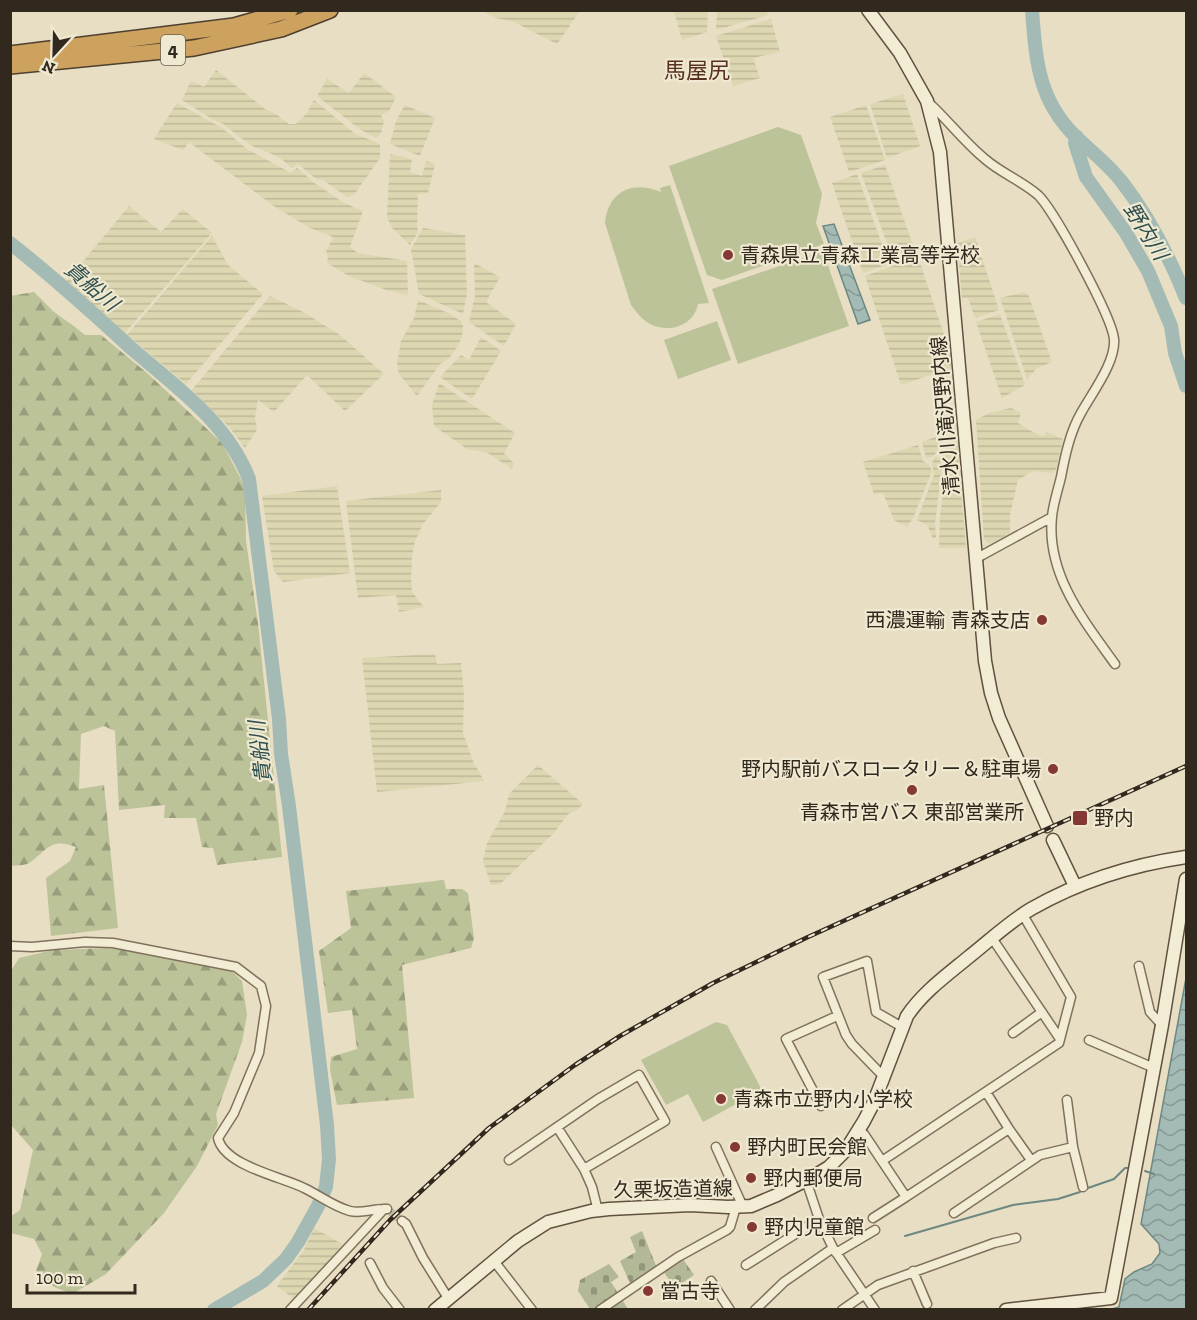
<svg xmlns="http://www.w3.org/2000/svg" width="1197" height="1320" font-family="'Zilla Slab','Noto Sans JP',serif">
<defs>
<pattern id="farmland-rules" width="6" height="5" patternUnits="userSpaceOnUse" patternTransform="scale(1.5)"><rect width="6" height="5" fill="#dcd7b1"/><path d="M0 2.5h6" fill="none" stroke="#bdb998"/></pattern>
<pattern id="forest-firs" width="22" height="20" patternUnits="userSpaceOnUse" patternTransform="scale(1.5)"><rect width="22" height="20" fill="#bcc399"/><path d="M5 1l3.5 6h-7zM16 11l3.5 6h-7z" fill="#999e7c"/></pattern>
<pattern id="cemetery-stones" width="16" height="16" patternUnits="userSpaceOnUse" patternTransform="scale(1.5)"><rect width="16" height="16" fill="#b3b997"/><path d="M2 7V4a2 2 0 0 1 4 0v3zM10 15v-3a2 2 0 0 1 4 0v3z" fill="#92967b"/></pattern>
<pattern id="water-waves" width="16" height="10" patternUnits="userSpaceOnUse" patternTransform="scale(1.5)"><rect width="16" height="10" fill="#a4bbb5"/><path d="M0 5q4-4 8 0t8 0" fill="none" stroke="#869893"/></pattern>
</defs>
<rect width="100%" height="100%" fill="#e7dec3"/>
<!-- farmland -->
<path fill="url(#farmland-rules)" d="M482 11H580L557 44 514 22 496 18Z
M674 11H708L707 32 682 40Z
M717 11H766L768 15 716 30Z
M771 19 780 52 753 58 760 78 733 86 716 36Z
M216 70 265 109 276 114 289 124H296L307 113 314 100 354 133 380 144V158L354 195 347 197 323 180 316 179 298 164 292 168 279 157 250 145 223 124 212 119 182 100 191 81 204 87Z
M364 73 396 97 389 111 381 115 384 121 381 133 376 138 361 130 317 96 327 79 349 93Z
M903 94 920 146 887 158 870 104Z
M177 103 222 128 247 149 291 173 297 168 300 170 313 182 344 203 363 211 350 247 358 253 407 261 408 295 389 291 349 276 327 263 328 256 326 252 333 237 310 228 272 205 189 142 183 150 154 139Z
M405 105 435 118 420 156 390 144 396 121Z
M866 105 885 160 849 172 830 117Z
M390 154 412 159 410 172 422 176 426 161 435 164 428 193 418 194 417 225 418 232 410 245 392 228 387 217Z
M885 165 916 254 894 262 861 173Z
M857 174 889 264 863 273 832 183Z
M129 206 161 232 183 209 212 233 124 334 65 283Z
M423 228 465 235 467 293 463 314 419 294 411 249Z
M212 236 228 265 263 294 186 384 127 335Z
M975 237 999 310 975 318 968 298H962L957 243Z
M918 257 950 352 951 368 901 385 865 276Z
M474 263 500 277 486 302 516 324 504 346 469 322 475 295Z
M1024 292 1028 294 1052 362 1037 368 1027 379 1000 298Z
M270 296 305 313 340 335 384 374 345 411 307 375 274 412 258 400 255 417 257 430 245 448 230 428 192 390Z
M418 300 448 313 461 321 463 326 462 337 457 347 450 357 440 364 417 396 399 374 397 363 401 341 414 318Z
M1000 314 1025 385 1002 398 976 322Z
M481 337 501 351 472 399 440 377 461 355 469 360Z
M439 383 515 433 504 453 514 464 512 469 488 453 467 449 434 426 432 405Z
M1011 408 1021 413 1018 423 1036 434 1044 436 1047 432 1063 439 1056 470 1051 473 1033 471 1018 480 1010 515V533L994 542 988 543 984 539 976 420 989 413Z
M946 433 947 437 937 452 932 457 926 458 922 442Z
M953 437 957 439 966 548H939L940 517 945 476 942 452 945 445Z
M918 445 923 461 929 465 932 471 913 518 907 527 894 520 883 493 874 494 863 462Z
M935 457H939L942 467 935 523 936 538H933L927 525 917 520 934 475 932 463Z
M337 486 350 573 283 582 274 571 262 496Z
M441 490V502L423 524 415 541 412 557 411 578 412 592 424 607 399 612 396 595 358 598 346 501Z
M435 654 437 664 461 663 464 695 463 733 473 761 484 781 377 792 362 658Z
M538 765 583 804 577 810 568 814 554 833 500 884 491 885 483 861 487 843 505 811 509 794Z
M314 1228 344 1245 294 1299 277 1286 304 1250Z"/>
<!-- forest -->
<path fill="url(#forest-firs)" d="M34 292 54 312 75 327 85 335H101L147 373 222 443 245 487 246 541 258 623 282 857 217 865 213 848 202 847 196 818H164L165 805 119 810 115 731 104 726 81 734 79 789 104 785 118 928 51 936 46 878 70 861 76 847C50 837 48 850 29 863 24 866 17 865 10 866V296Z
M444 880 446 889H462L468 893 474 938 471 948 402 965 414 1098 337 1105 330 1070 331 1057 357 1049 352 1010 328 1013 319 951 351 928 346 891Z
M106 948 158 952 230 969 242 981 247 1015 242 1042 216 1114 218 1125 197 1166 164 1213 106 1274 72 1294 54 1287 36 1271 42 1254 34 1239 11 1233 10 1217 20 1210 33 1150 11 1125V971L19 958 53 950Z"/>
<!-- cemetery -->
<path fill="url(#cemetery-stones)" d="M642 1231 657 1268 630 1283 620 1261 636 1252 630 1237Z
M683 1259 694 1275 675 1288 663 1271Z
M609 1264 619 1277 611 1282 628 1309H611L606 1302 596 1309H590L578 1291 580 1280Z"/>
<!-- pitch -->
<path fill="#bcc399" d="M778 127 801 135 822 194 816 223 824 244 722 280 707 275 669 166Z
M670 185 709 303 698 304C694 325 671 333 652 325 643 321 637 313 631 305L605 223C608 191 633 180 661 192L660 188Z
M823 251 849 326 738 364 712 289Z
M717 321 731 360 678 379 664 340Z
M716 1022 727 1025 762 1090 703 1122 688 1094 666 1105 641 1060Z"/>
<!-- water -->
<path fill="url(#water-waves)" stroke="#6d8782" stroke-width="1.5" d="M834 224 870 320 858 324 823 226Z
M1186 978V1309H1112L1119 1307 1125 1279 1134 1272 1152 1264 1160 1253 1159 1244 1141 1224Z"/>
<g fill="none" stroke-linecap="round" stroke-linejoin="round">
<!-- stream -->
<path stroke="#6d8782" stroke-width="2" d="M1145 1171 1154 1174
M1088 1188 1114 1179 1125 1168H1129
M905 1236 1013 1205 1058 1199 1080 1192"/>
<!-- river -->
<path stroke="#a4bbb5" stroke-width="14" d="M1032 10C1036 61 1038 100 1076 137 1092 152 1109 165 1122 182 1150 218 1169 256 1186 298
M1076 136 1075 143 1086 177 1126 233 1148 271 1171 326 1175 353 1186 386
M10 243C52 276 92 312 131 348 176 387 227 422 249 479L279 719 281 754 289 806 327 1125 329 1159 326 1187 318 1206 298 1242 286 1259 263 1281 214 1310"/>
<!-- street-tunnel -->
<path stroke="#c3baa2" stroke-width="8" stroke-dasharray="8 4" stroke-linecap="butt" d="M387 1209 402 1221"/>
<!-- street casing -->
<g stroke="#7f715c" stroke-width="11">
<path id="street" d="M928 102C948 120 964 142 985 159 1001 173 1022 181 1038 195 1054 210 1112 317 1114 339 1116 362 1092 393 1081 413 1070 432 1065 456 1061 477 1058 490 1053 504 1052 517 1046 574 1084 621 1115 664
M977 558 1052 517
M992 938 1060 1039
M10 946 32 947 85 942 113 943 236 967 261 986 266 1006 259 1053 234 1113 218 1138C224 1166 283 1177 304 1188 319 1195 334 1207 350 1211 362 1214 375 1208 387 1209
M1139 966 1150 1012 1162 1025
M1013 1033 1042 1012
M1089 1040 1154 1068
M883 1076 852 1044 846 1035 823 977 867 961 876 1012 902 1027
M986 1092 1009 1129 1031 1160
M1067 1100 1073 1147 1083 1187
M821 1106 786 1039 837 1016
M557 1127 584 1169 592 1187 598 1211
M859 1130 864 1134 906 1197 1009 1129
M716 1147 743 1207
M509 1160 598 1099 639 1075 665 1121 584 1169
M882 1161 1059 1043 1071 997 1023 915
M806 1180 819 1219 833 1248 875 1310
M954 1213 1040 1155 1073 1147
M873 1218 906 1197
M402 1221 406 1224 423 1258 448 1298
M836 1253 875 1230
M494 1261 532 1310
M370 1263 383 1288 400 1310
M746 1265 819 1219
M913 1271 927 1304
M711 1281 730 1310
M290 1310 384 1209
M600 1310 678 1257 727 1230 730 1227 736 1207
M755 1310 784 1282 833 1248
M842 1310 878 1285 994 1243 1016 1238"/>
</g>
<!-- secondary casing -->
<g stroke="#61523f" stroke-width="15">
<path id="secondary" d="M868 10 900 53 927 101 940 152 985 661 991 693 999 718 1047 826
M1053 840 1075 886
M435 1310 518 1241 548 1222 591 1211 609 1209 690 1205 728 1207 751 1206 777 1195 816 1175 829 1167 846 1150 864 1121 874 1102 907 1016C923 992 947 975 970 956 989 941 1009 922 1031 909 1080 881 1131 865 1186 857
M1006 1310 1111 1298 1162 1025 1186 879"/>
</g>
<!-- highway casing -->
<g stroke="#4d3f30" stroke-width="18">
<path id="highway" d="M10 54 234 26 290 10
M10 66 194 48 281 29 330 10"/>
</g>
<!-- street -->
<use href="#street" stroke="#f3ecd5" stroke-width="8"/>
<!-- secondary -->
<use href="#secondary" stroke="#f3ecd5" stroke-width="12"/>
<!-- highway -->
<use href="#highway" stroke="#cca25e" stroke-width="15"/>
<!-- rail casing -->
<g stroke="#31281e" stroke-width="4.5">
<path id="rail" d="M308 1310 390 1220 489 1128 575 1065 620 1036 713 983 808 937 1186 766"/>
</g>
<!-- rail -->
<use href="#rail" stroke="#f0e9d1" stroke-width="2" stroke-dasharray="7" stroke-linecap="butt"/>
</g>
<!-- markers -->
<g fill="#863834" stroke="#f0e9d1" stroke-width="2">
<circle cx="728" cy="255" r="6"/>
<circle cx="1042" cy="620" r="6"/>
<circle cx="1053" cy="769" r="6"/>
<circle cx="912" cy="790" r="6"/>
<rect x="1072" y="810" width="16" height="16" rx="3"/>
<circle cx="721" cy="1099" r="6"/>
<circle cx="735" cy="1147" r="6"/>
<circle cx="751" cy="1178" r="6"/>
<circle cx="752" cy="1227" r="6"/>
<circle cx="648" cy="1291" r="6"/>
</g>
<g text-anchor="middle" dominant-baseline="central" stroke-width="4.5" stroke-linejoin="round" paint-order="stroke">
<!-- shield labels -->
<rect fill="#f0e9d1" stroke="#6a6254" stroke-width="1.5" x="161" y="35" width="24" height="30" rx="4.5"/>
<g font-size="18" font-weight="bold" fill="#31281e">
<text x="173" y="50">4</text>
</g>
<!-- poi labels -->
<g font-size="20" fill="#31281e" stroke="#f0e9d1" text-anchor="start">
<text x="740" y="255">青森県立青森工業高等学校</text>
<text x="1030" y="620" text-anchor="end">西濃運輸 青森支店</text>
<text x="1041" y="769" text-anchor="end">野内駅前バスロータリー＆駐車場</text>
<text x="912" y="812" text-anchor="middle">青森市営バス 東部営業所</text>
<text x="1094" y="818">野内</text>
<text x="733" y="1099">青森市立野内小学校</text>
<text x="747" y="1147">野内町民会館</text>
<text x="763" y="1178">野内郵便局</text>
<text x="764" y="1227">野内児童館</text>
<text x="660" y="1291">當古寺</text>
</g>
<!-- street labels -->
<g font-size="20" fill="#31281e" stroke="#f0e9d1">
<text transform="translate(945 416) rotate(-95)">清水川滝沢野内線</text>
<text transform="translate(673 1189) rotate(-1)">久栗坂造道線</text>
</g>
<!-- water labels -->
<g font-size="21" font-style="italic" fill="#2f4f4e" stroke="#f0e9d1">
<text transform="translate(1146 231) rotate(58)">野内川</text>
<text transform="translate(92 286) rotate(41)">貴船川</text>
<text transform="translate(260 752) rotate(-97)">貴船川</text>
</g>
<!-- quarter labels -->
<g font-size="22" fill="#583123" stroke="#f0e9d1">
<text x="697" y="70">馬屋尻</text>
</g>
</g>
<!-- border -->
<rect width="1197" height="1320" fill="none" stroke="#31281e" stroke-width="24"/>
<!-- north arrow -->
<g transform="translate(54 54) rotate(202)" stroke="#f0e9d1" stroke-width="4.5" paint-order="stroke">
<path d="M0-4.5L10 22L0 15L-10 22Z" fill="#31281e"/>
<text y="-9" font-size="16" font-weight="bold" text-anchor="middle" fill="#31281e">N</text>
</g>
<!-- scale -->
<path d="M27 1284v9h108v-9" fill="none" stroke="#31281e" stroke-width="3"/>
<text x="36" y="1284" font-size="18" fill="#31281e" stroke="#f0e9d1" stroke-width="4.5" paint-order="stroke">100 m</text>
</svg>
